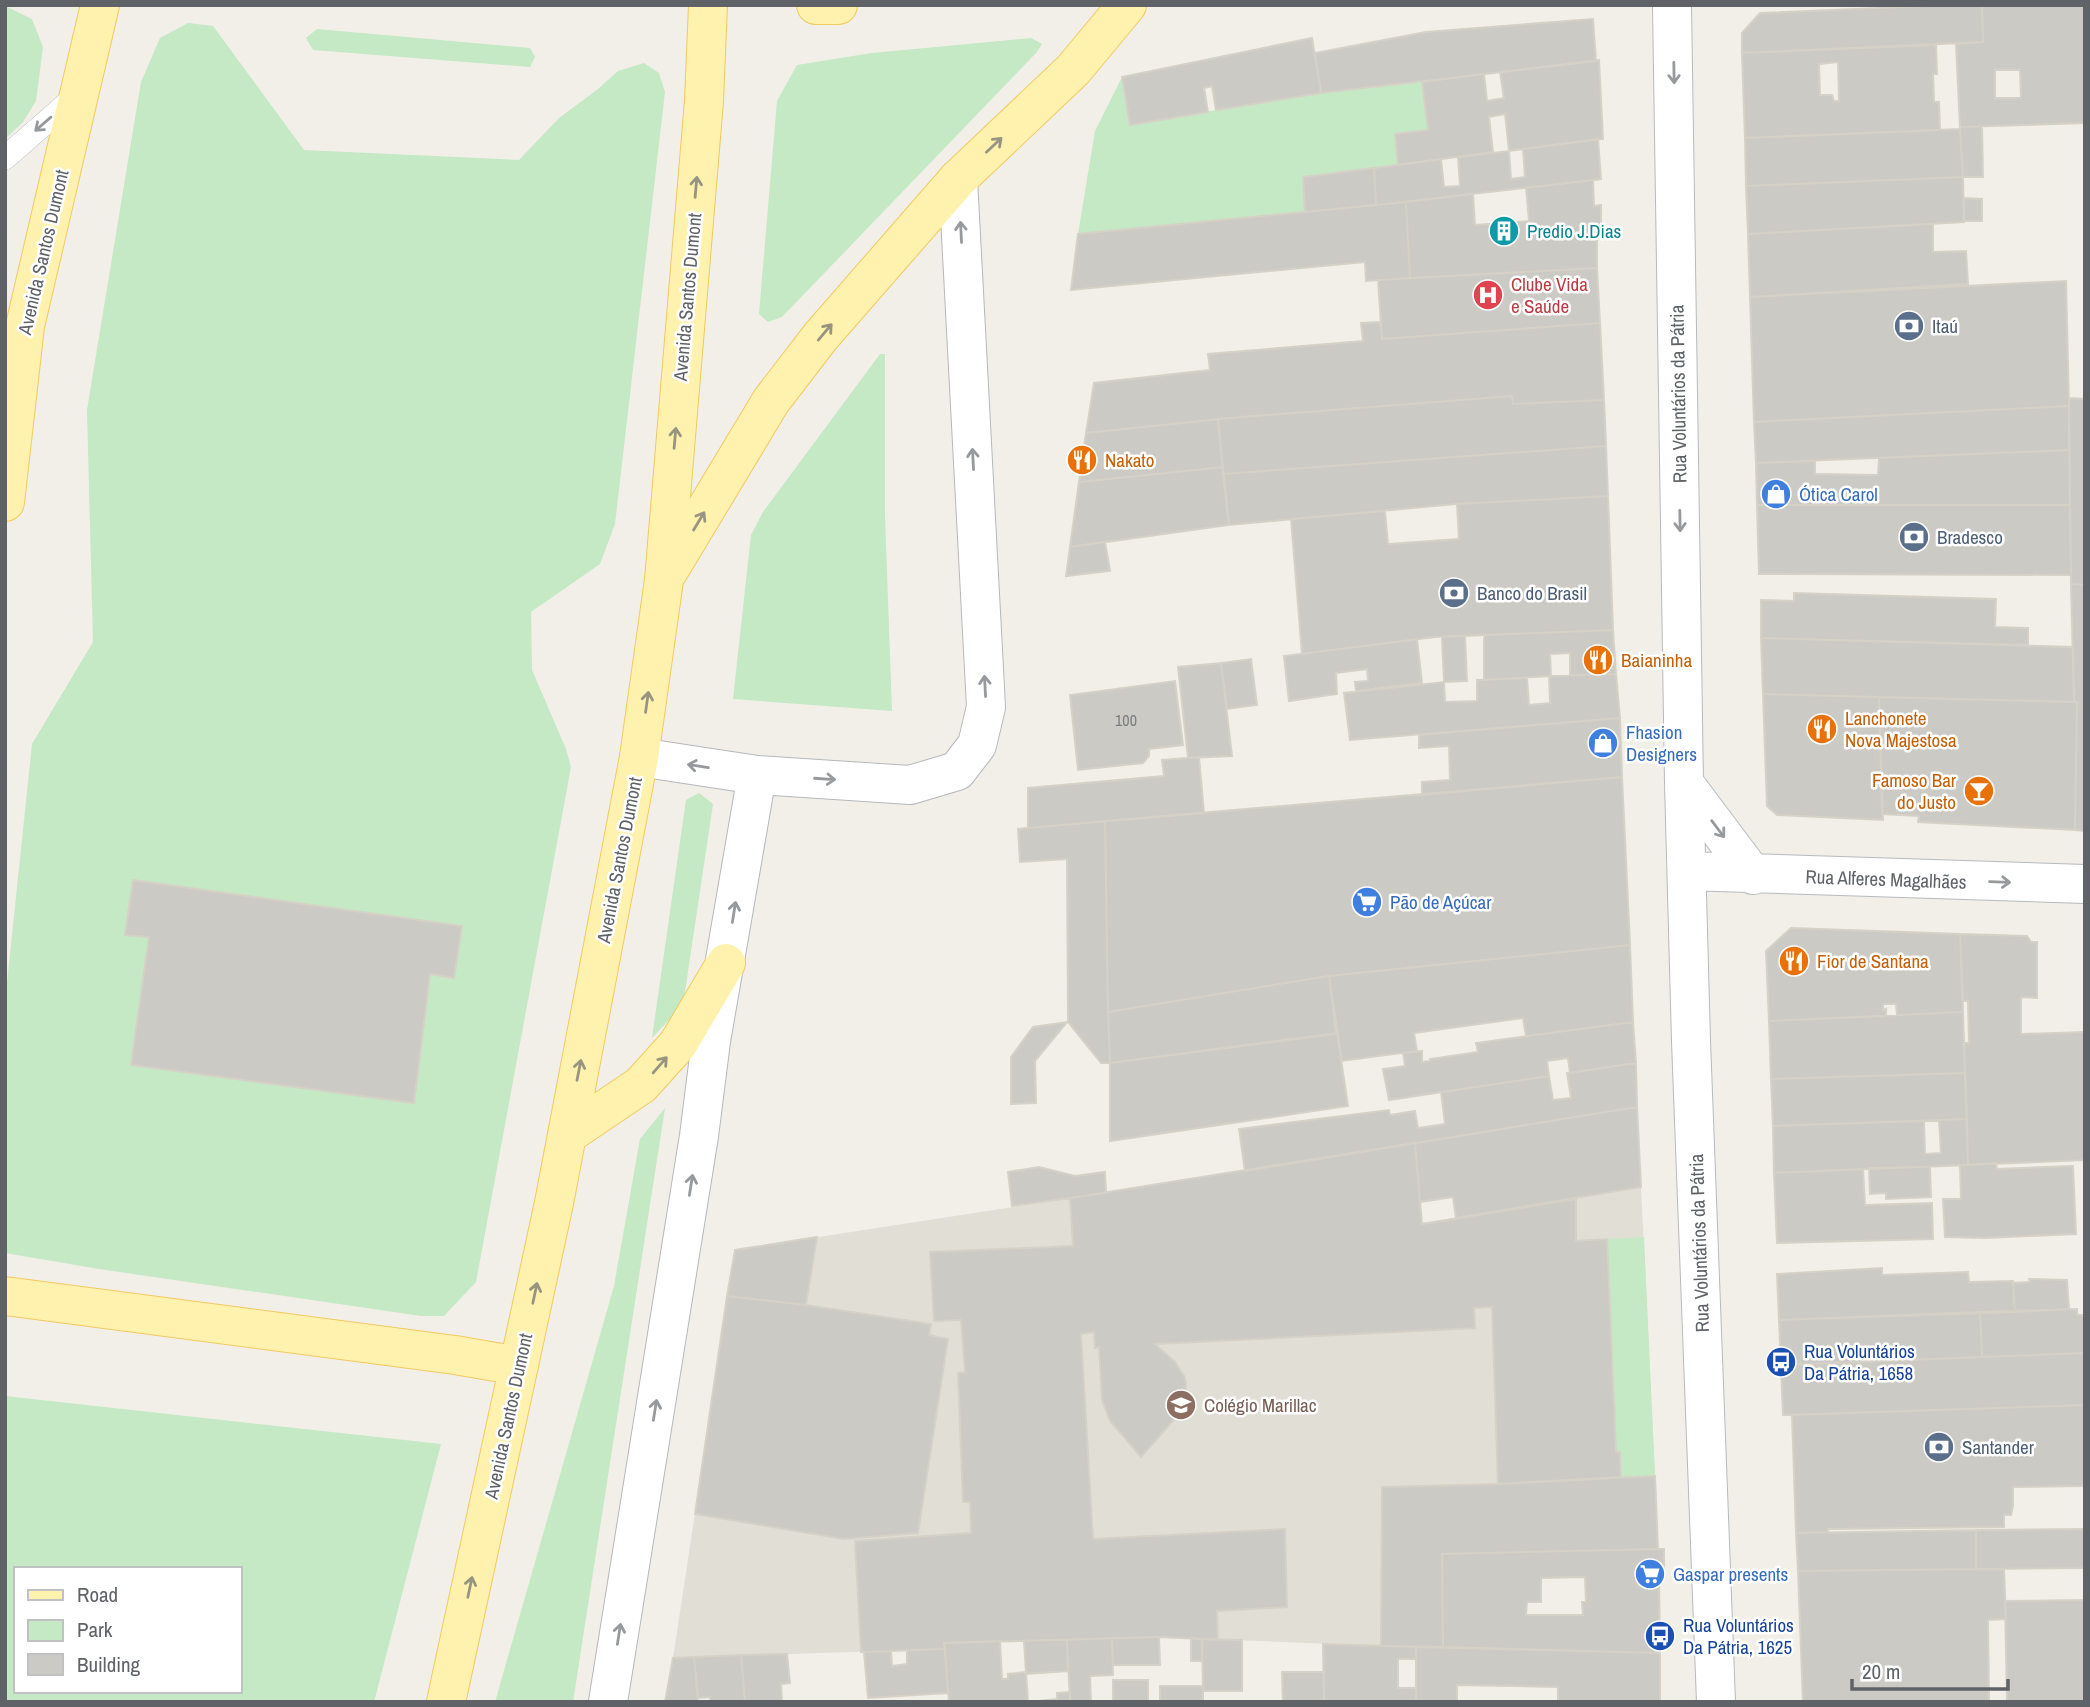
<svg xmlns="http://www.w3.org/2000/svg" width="2090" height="1707" font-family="'Archivo Narrow',sans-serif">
<rect width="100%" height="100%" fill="#f1efe8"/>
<!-- education -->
<path fill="#e1ded6" d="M1245 1171 1422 1223 1641 1187 1655 1476 1498 1484 1382 1487 1381 1646 1159 1637 1000 1641 907 1650 673 1658 735 1250Z"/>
<!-- green -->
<path fill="#c5e8c5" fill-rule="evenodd" d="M5 6 32 19 43 47 36 101 23 122 5 139Z
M188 23 213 26 304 150 519 160 559 118 598 89 618 71 644 63 659 73 665 92 615 524 600 564 531 612 532 670 566 749 571 767 476 1282 444 1316H421L99 1269 5 1253V1002L32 744 93 642 87 410 141 82 160 38Z
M317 29 530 48 535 57 530 67 313 50 306 38Z
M1031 38 1042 44 1036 53 782 317 768 322 759 314 777 101 797 65 872 53Z
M1122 77 1168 118 1321 93 1422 82 1428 130 1395 134 1398 165 1303 177 1305 212 1078 234 1095 131Z
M880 354H885V516L892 711 733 699 751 535 763 512Z
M699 793 713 804 683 1005 652 1038 686 800Z
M665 1108 573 1702H495L614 1286 640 1139Z
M1644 1237 1655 1476 1621 1477 1620 1453 1616 1452 1607 1239Z
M5 1396 441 1444 374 1702H5ZM16 1569H240V1691H16Z"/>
<!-- building -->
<path fill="#cccac5" stroke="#d6d1c6" stroke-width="2" fill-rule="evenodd" d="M1949 5H1982L1983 42 1742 53V33L1760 13Z
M1982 5H2085V123L1960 127 1956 44 1983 42ZM1995 70H2020L2021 98H1995Z
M1593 19 1596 61 1321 93 1315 53 1426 32Z
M1312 38 1321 93 1216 110 1212 86 1204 88 1208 112 1130 125 1122 77Z
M1936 45 1937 74H1933L1934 102H1939L1940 130 1745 138 1742 53ZM1838 62 1839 101H1834L1832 95H1820L1819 64Z
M1599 60 1603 139 1509 151 1505 114 1489 117 1493 152 1398 165 1395 134 1428 130 1422 82 1484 74 1487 101 1504 98 1500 72Z
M1960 127H1982L1983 177H1963Z
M1960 129 1963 177 1746 186 1745 138Z
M1598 139 1601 179 1376 205 1374 168 1441 159 1444 187 1460 186 1458 157 1509 151 1511 179 1525 177 1523 149Z
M1374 168 1376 205 1305 212 1303 177Z
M1963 177 1964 222 1748 234 1746 186Z
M1593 180 1594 206 1601 205V237H1597V268L1410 278 1406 202 1473 194 1475 225 1529 221 1526 188Z
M1964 198 1982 199V221H1964Z
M1406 202 1410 278 1366 281 1365 262 1071 290 1078 234Z
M1933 224V252L1966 251 1968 284 1750 297 1748 234Z
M1597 268 1600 323 1382 339 1378 280Z
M2066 281 2069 406 1754 422 1750 297Z
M1380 322 1382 339 1600 323 1604 400 1513 404 1512 396 1240 417 1086 433 1094 383 1210 370 1208 354 1363 341 1361 323Z
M1512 396 1513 404 1604 400 1606 446 1223 474 1218 419Z
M2069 398 2085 399V585L2071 584Z
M2069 406V450L1756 463 1754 422Z
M1218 419 1223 467 1079 482 1086 433Z
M1606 446 1608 496 1456 504 1229 525 1223 474Z
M2069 450 2070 505H1757L1756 463 1815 461V474L1878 475 1879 458Z
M1223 467 1229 525 1070 547 1079 482Z
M1608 496 1613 630 1435 637 1302 654 1291 519 1385 511 1388 544 1459 539 1457 504Z
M1757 505H2070L2071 575 1759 574Z
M1105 542 1110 571 1066 576 1070 547Z
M2071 584 2085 585V831L2075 830 2077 702H2074Z
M1794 593 1996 599 1995 627 2028 628V645L1761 638V600L1794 601Z
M1613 630 1616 674 1570 675V653L1550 654 1551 676 1484 680V635Z
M1451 636H1465L1467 681 1444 682 1442 637Z
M1761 638 2073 647 2074 702 1763 694Z
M1417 639 1422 683 1356 691 1355 682 1368 681 1367 669 1336 673 1337 694 1289 701 1284 656Z
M1251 659 1257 705 1227 709 1221 663Z
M1221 663 1232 756 1188 758 1178 667Z
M1616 674 1620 718 1350 740 1344 693 1444 682 1445 702 1477 701V680L1527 678 1529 705 1550 703 1549 676Z
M1175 681 1183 745 1149 749V756L1143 763 1078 770 1070 695Z
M1763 694 1879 697 1883 820 1777 815 1767 806Z
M1879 697 2077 702 2075 830 1918 822 1919 816 1882 814Z
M1620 718 1622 777 1422 795V782L1450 780 1449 746 1419 748V735Z
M1199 757 1204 813 1028 828V788L1164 776 1162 760Z
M1622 777 1630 945 1329 976 1108 1012 1105 821Z
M1105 821 1108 1012 1110 1063H1101L1068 1022 1067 859 1020 862 1018 829Z
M133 880 462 926 454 978 430 974 414 1103 131 1065 149 937 125 935Z
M1791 928 1960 934 1963 1012 1897 1015 1896 1004H1883V1010L1886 1009V1016L1769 1021 1766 951Z
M1960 934 2027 936 2031 942H2037V998L2021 997V1034L2085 1032V1160L1968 1165 1964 1049V1043H1969L1968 1001H1963Z
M1630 945 1633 1022 1526 1036 1523 1018 1414 1033 1417 1051 1342 1061 1329 976Z
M1329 976 1336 1034 1110 1063 1108 1012Z
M1963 1012 1965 1073 1771 1079 1769 1021Z
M1067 1022 1035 1061 1036 1103 1011 1104V1057L1033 1027Z
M1633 1022 1636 1063 1570 1073 1568 1058 1547 1061 1549 1076 1389 1100 1383 1069 1405 1066 1403 1053 1422 1051V1062L1430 1061V1059L1478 1052 1476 1043Z
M1337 1033 1348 1106 1110 1141V1063Z
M1636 1063 1637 1107 1245 1171 1239 1129 1389 1110 1390 1115 1415 1111 1418 1128 1445 1124 1441 1092 1549 1076 1553 1100 1571 1098 1567 1073Z
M1965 1073 1967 1119 1773 1126 1771 1079Z
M1637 1107 1641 1187 1456 1218 1453 1197 1420 1202 1415 1143Z
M1967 1119 1968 1165 1774 1173 1773 1126 1924 1121 1925 1154 1941 1153 1939 1120Z
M1415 1143 1422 1224 1576 1199V1241L1607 1239 1616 1452H1620L1621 1477 1498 1484 1492 1307 1474 1308 1475 1328 1155 1344 1175 1362 1184 1376 1186 1382 1185 1399 1179 1414 1141 1457 1110 1421 1102 1400 1099 1347 1095 1348 1094 1332 1081 1334 1093 1539 1285 1529 1287 1607 1217 1611 1218 1640 1159 1637 944 1643 945 1649 861 1652 855 1541 971 1533 970 1502H963L958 1373 965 1372 961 1320 934 1321 930 1252 1073 1246 1070 1198Z
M1996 1163 1997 1169 2073 1166 2076 1234 1985 1238 1945 1237 1943 1199H1961L1960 1165Z
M1039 1167 1075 1176 1105 1172 1106 1193 1012 1206 1008 1172Z
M1924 1167H1930L1931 1197 1886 1199V1193L1870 1194 1869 1168Z
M1863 1169 1865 1205 1932 1203 1933 1239 1777 1243 1774 1173Z
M817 1237 806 1305 727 1296 735 1250Z
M1882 1268V1275L1968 1272 1969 1282 2013 1281 2015 1312 1779 1320 1777 1274Z
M2029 1279 2067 1280 2069 1309 2015 1312 2013 1283 2030 1282Z
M727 1296 806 1305 931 1324 929 1335 948 1339 918 1533 844 1539 695 1514Z
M2077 1309V1315H2084L2085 1353 1982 1357 1980 1312Z
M1980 1312 1982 1357 1781 1365 1779 1320Z
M2085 1353V1405L1783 1415 1781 1365Z
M2085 1405V1486L2013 1487V1506L2011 1515H2004V1527L1828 1529V1533H1796L1792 1415Z
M1655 1476 1658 1549 1442 1554 1443 1647 1381 1646 1382 1487 1498 1484Z
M2085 1529V1568L1976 1569V1530Z
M1976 1530V1569L1798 1571 1796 1533Z
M1658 1549H1664V1576H1659L1660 1653 1443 1647 1442 1554ZM1585 1577 1586 1602H1582L1583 1615H1526L1527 1602H1541V1578Z
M2004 1569 2006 1619 1988 1620 1989 1702H1803L1798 1571Z
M2085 1600V1702H2007L2005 1601Z
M1159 1637 1160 1665H1113L1112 1638Z
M1112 1638 1113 1675 1090 1676 1091 1702H1070L1067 1640Z
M1191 1638 1202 1639V1661H1191Z
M1202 1639 1242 1640V1691H1203Z
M1045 1640H1067L1068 1671 1026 1674 1024 1641Z
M1000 1641 1002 1679H1008V1674L1026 1672 1028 1702H949L944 1643Z
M1323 1644 1416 1647V1659H1398V1688H1416V1702H1324Z
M1416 1647 1660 1653V1702H1558V1687L1457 1685V1701L1489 1702H1416Z
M945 1649 948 1693 868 1698 864 1652 891 1651 892 1666 907 1664V1650Z
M787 1654 790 1683 781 1684 782 1702H745L741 1655Z
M741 1655 745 1702H710V1697L698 1698 694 1657Z
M694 1657 698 1702H665L673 1658Z
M1282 1672H1324V1702H1283Z
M1113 1680H1148V1702H1113Z
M1160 1686H1203V1702H1160Z
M1070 1692V1702H1028L1057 1699V1693Z"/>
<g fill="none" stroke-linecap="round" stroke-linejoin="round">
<!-- lane casing -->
<g stroke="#b5b8bc" stroke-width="24">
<path id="lane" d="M5 158 76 96"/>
</g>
<!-- street casing -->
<g stroke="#b5b8bc" stroke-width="40">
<path id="street" d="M639 757 757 775 910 785 957 771 977 745 986 707 958 179
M608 1702 699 1136 711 1041 757 775"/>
</g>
<!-- secondary casing -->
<g stroke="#b6babf" stroke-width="40">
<path id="secondary" d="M1672 5 1684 783 1691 1041 1716 1702
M1684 783 1753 875
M1687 871 2085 884"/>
</g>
<!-- primary casing -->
<g stroke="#f2c960" stroke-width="40">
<path id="primary" d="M816 5H838
M5 502 25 326 100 5
M668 572 771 401 821 336 958 179 1073 70 1127 5
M567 1135 641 1085 678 1044 726 963
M5 1296 455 1355 519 1366
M446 1702 554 1203 639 757 664 580 704 101 708 5"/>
</g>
<!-- lane -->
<use href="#lane" stroke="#fff" stroke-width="23"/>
<!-- street -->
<use href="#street" stroke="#fff" stroke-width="38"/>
<!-- secondary -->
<use href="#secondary" stroke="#fff" stroke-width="38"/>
<!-- primary -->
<use href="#primary" stroke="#fff2af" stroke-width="38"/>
</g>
<!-- one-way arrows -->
<defs><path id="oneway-shaft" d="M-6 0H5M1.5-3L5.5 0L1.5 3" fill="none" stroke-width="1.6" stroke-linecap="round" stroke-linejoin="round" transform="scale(1.75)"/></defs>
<g stroke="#979a9d">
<use href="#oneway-shaft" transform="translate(1674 73) rotate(89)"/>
<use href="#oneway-shaft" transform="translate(43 124) rotate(139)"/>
<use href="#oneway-shaft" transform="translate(961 232) rotate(-93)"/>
<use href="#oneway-shaft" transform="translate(973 459) rotate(-93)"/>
<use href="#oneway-shaft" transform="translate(1680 521) rotate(89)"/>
<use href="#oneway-shaft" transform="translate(985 686) rotate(-93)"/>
<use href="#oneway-shaft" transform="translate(698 766) rotate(-171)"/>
<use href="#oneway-shaft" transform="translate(825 779) rotate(4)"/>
<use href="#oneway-shaft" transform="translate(1718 829) rotate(53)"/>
<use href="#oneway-shaft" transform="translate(2000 882) rotate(2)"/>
<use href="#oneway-shaft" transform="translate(734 912) rotate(-81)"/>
<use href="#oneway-shaft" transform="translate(691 1185) rotate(-81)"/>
<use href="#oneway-shaft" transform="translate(655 1410) rotate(-81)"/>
<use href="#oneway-shaft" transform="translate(619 1634) rotate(-81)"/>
</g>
<g stroke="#979581">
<use href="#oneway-shaft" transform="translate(994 145) rotate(-43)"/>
<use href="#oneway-shaft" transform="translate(696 187) rotate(-85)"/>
<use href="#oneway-shaft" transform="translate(825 332) rotate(-50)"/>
<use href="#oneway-shaft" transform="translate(675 438) rotate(-85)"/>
<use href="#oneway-shaft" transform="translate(699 521) rotate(-59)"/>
<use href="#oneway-shaft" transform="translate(647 702) rotate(-82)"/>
<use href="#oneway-shaft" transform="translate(660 1065) rotate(-49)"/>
<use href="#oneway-shaft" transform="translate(579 1070) rotate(-79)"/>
<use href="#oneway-shaft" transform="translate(535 1293) rotate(-78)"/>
<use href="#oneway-shaft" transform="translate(470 1587) rotate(-78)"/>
</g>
<!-- icons -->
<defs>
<g id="building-disc" transform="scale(1.575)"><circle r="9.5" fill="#0f9aa8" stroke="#fff"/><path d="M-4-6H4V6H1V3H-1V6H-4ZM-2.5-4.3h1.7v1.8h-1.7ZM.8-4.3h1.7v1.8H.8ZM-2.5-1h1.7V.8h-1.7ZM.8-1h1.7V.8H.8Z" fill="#fff"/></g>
<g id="hospital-disc" transform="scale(1.575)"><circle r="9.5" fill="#e0444e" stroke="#fff"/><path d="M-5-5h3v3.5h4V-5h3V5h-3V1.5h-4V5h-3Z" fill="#fff"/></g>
<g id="bank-disc" transform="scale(1.575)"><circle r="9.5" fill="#5c6f8a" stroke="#fff"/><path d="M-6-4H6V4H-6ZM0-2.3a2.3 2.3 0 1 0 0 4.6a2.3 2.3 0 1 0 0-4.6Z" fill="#fff"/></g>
<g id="restaurant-disc" transform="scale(1.575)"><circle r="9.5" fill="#e8710a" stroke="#fff"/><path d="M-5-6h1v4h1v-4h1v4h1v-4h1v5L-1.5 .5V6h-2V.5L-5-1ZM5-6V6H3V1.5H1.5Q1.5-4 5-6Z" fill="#fff"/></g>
<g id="shop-disc" transform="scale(1.575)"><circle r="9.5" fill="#3f7fe0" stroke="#fff"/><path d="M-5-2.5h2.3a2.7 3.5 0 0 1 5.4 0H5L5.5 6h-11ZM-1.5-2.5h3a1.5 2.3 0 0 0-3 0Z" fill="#fff"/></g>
<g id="bar-disc" transform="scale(1.575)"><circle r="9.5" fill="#e8710a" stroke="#fff"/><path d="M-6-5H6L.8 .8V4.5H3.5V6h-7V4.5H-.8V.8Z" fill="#fff"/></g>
<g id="supermarket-disc" transform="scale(1.575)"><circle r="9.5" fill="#3f7fe0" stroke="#fff"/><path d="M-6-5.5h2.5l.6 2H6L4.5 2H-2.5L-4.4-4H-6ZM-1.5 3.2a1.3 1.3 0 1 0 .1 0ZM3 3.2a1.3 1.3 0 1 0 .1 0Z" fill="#fff"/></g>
<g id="bus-disc" transform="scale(1.575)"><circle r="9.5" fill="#1a4fb4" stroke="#fff"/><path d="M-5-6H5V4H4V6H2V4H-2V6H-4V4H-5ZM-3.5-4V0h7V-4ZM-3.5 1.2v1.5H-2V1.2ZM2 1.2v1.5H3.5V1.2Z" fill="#fff"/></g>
<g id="school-disc" transform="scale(1.575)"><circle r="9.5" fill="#8d6e63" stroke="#fff"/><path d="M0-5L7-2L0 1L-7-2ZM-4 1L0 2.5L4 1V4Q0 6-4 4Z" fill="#fff"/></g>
</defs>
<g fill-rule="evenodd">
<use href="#building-disc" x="1504" y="231"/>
<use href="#hospital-disc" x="1488" y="295"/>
<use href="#bank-disc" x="1909" y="326"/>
<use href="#restaurant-disc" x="1082" y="460"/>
<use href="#shop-disc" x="1776" y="494"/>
<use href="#bank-disc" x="1914" y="537"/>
<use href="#bank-disc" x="1454" y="593"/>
<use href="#restaurant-disc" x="1598" y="660"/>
<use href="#restaurant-disc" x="1822" y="729"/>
<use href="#shop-disc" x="1603" y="743"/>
<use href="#bar-disc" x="1979" y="791"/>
<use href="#supermarket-disc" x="1367" y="902"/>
<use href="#restaurant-disc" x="1794" y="961"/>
<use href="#bus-disc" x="1781" y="1362"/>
<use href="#school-disc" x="1181" y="1405"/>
<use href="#bank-disc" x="1939" y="1447"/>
<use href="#supermarket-disc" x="1650" y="1574"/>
<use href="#bus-disc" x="1660" y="1636"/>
</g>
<g text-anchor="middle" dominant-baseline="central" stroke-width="5" stroke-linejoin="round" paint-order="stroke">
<!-- number labels -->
<g font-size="16" fill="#7a7d7f">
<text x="1126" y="720">100</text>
</g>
<!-- culture labels -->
<g font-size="19" fill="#0d838f" stroke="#fff" text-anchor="start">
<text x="1527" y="231">Predio J.Dias</text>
</g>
<!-- street labels -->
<g font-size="19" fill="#5f6368" stroke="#fff">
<text transform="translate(43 252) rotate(-77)">Avenida Santos Dumont</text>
<text transform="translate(687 297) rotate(-85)">Avenida Santos Dumont</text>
<text transform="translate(1678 394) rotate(-91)">Rua Voluntários da Pátria</text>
<text transform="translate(619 860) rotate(-79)">Avenida Santos Dumont</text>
<text transform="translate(1886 879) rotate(2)">Rua Alferes Magalhães</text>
<text transform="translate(1699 1243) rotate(-92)">Rua Voluntários da Pátria</text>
<text transform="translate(508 1416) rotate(-78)">Avenida Santos Dumont</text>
</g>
<!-- health labels -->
<g font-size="19" fill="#be3a42" stroke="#fff" text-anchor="start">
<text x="1511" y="284">Clube Vida<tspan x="1511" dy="22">e Saúde</tspan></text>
</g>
<!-- service labels -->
<g font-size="19" fill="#4e5e75" stroke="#fff" text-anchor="start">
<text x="1932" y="326">Itaú</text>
<text x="1937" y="537">Bradesco</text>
<text x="1477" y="593">Banco do Brasil</text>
<text x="1962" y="1447">Santander</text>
</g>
<!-- food labels -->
<g font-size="19" fill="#c56008" stroke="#fff" text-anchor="start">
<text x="1105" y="460">Nakato</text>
<text x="1621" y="660">Baianinha</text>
<text x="1845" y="718">Lanchonete<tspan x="1845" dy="22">Nova Majestosa</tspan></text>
<text x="1956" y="780" text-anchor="end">Famoso Bar<tspan x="1956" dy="22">do Justo</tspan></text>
<text x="1817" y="961">Fior de Santana</text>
</g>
<!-- shop labels -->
<g font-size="19" fill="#366cbe" stroke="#fff" text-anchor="start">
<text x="1799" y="494">Ótica Carol</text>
<text x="1626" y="732">Fhasion<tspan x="1626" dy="22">Designers</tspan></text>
<text x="1390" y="902">Pão de Açúcar</text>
<text x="1673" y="1574">Gaspar presents</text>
</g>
<!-- transit labels -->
<g font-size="19" fill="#164399" stroke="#fff" text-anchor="start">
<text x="1804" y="1351">Rua Voluntários<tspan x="1804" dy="22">Da Pátria, 1658</tspan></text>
<text x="1683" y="1625">Rua Voluntários<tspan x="1683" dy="22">Da Pátria, 1625</tspan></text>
</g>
<!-- education labels -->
<g font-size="19" fill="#785e54" stroke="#fff" text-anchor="start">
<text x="1204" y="1405">Colégio Marillac</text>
</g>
</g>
<!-- border -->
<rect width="2090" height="1707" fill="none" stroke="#5f6368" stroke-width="14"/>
<!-- legend -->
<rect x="14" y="1567" width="228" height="126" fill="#ffffff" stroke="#bfc1c3" stroke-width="2"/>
<rect x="28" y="1590" width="35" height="10" fill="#fff2af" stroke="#bfc1c3" stroke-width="2"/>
<text x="77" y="1602" font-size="21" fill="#5f6368">Road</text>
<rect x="28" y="1620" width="35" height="21" fill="#c5e8c5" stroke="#bfc1c3" stroke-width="2"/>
<text x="77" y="1637" font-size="21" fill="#5f6368">Park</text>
<rect x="28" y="1654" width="35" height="21" fill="#cccac5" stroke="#bfc1c3" stroke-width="2"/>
<text x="77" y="1672" font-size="21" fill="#5f6368">Building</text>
<!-- scale -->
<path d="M1852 1679v10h156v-10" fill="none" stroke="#5f6368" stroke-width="3.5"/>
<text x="1862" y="1679" font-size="21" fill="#5f6368" stroke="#ffffff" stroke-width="5" paint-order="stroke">20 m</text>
</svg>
